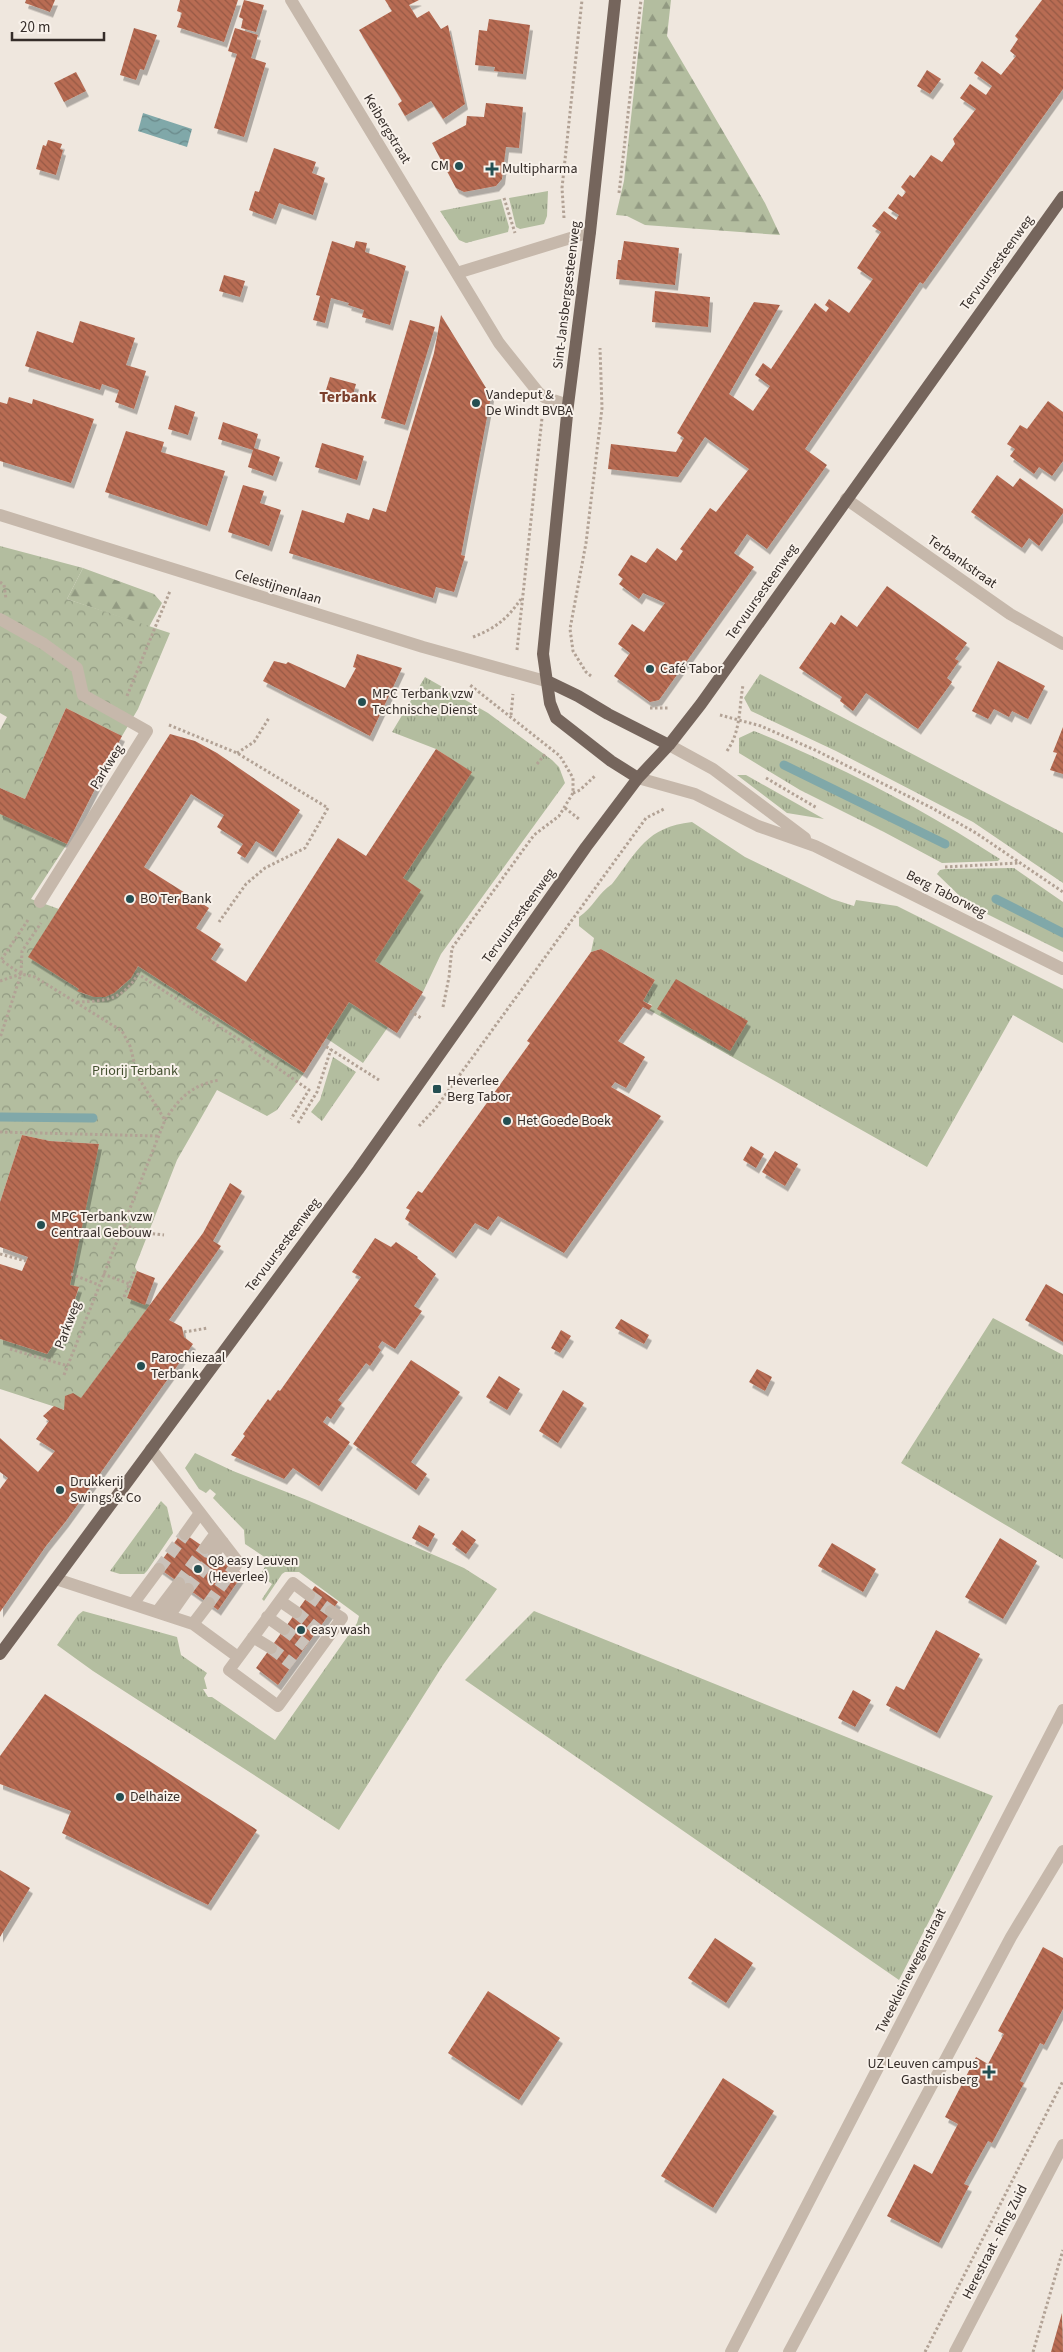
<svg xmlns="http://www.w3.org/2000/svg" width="1063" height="2352" font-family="'Source Sans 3',sans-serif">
<defs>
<pattern id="grass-tufts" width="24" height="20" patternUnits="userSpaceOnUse" patternTransform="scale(1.25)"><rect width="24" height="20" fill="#b3bd9f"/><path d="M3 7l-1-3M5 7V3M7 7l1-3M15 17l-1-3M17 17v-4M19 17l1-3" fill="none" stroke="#929a82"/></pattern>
<pattern id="forest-firs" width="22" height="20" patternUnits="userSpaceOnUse" patternTransform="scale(1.25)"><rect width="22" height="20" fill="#b3bd9f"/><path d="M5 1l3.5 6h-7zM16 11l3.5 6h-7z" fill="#929a82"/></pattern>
<pattern id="park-crowns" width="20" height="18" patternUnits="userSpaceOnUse" patternTransform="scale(1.25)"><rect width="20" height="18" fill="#b3bd9f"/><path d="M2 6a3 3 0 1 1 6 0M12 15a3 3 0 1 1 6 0" fill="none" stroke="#929a82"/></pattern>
<pattern id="water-waves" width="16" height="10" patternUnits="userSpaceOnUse" patternTransform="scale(1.25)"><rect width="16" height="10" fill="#80a8a9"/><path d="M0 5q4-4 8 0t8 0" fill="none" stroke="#6a898a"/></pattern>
<pattern id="building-back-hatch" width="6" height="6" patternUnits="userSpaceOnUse" patternTransform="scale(1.25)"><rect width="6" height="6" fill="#b86c53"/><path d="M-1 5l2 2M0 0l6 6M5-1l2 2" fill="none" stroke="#965945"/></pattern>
<filter id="shadow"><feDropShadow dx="3" dy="5.5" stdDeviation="0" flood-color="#0004"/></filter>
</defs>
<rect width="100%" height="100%" fill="#efe7de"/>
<!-- grass -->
<path fill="url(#grass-tufts)" d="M548 191 547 216 544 224 520 229 516 227 509 198Z
M501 199 509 227 508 232 466 243 459 240 440 211Z
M760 674 1063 833V883L973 822 836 751 751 711 744 698Z
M425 677 488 713 552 760 559 767 565 783 441 954 423 992 375 961 403 878 471 772 436 749 392 732Z
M754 731C840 766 923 809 1000 859L998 861 942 863 884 832 800 790 739 753V738Z
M737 775H746L824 819 787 813Z
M692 822 745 857 832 899 854 906 856 900 897 906 1063 989V1043L1013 1015 927 1167 649 1010 652 1005 643 1001 655 980 601 949 591 952 594 938 579 926V917C593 908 598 893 612 884 638 851 646 827 692 822Z
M1014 868 1063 902V952L969 905 937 874 940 870 945 869Z
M349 1002 388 1027 363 1063 326 1038Z
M333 1057 356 1072 322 1121 311 1112 320 1100Z
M993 1318 1063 1355V1559L901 1463Z
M195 1453 233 1471 307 1500 464 1568 497 1589 443 1665 339 1830 93 1671 57 1645 78 1615 83 1611 177 1637 181 1655 207 1673 204 1678 207 1689H203L208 1697H212L275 1740 357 1623 359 1616 299 1572H285L282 1574 264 1601 262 1599 272 1584 260 1575 269 1560 245 1544 244 1530 213 1498 216 1494 210 1489 206 1493 199 1489 185 1468Z
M161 1501 167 1507 173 1533 147 1571 144 1574H120L110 1571Z
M534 1611 993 1796 899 1980 465 1680Z"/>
<!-- forest -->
<path fill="url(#forest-firs)" d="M644 0H671L667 36 765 203 780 235 645 225 627 216 616 215 624 181Z
M83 568 154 594 162 603 149 627 67 599Z"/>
<!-- park -->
<path fill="url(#park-crowns)" d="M0 546 83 568 67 599 170 633 138 709 122 736 66 708 25 799 0 788V730L7 717 0 713Z
M0 813 67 844 31 899 59 909 29 957 79 989 78 991C104 1005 124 990 138 966L304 1073 277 1110 267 1116 217 1090 177 1160 135 1267 137 1271 127 1298 150 1305 71 1412 0 1389V1339L47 1354 65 1328 79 1288 70 1285 78 1213 99 1144 50 1141 22 1135 0 1202Z"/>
<!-- water -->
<path fill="url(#water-waves)" d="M143 113 192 129 187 147 138 131Z"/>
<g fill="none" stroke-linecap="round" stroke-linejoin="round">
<!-- stream -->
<path stroke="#80a8a9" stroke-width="9" d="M784 765 945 844
M996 899 1063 933
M0 1117 93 1118"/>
</g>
<!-- building -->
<path fill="url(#building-back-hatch)" filter="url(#shadow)" d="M26 0H55L50 12 25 3Z
M180 0H238L224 42 177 27 182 13 177 11Z
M244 0 264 5 256 32 241 28 243 19 239 17Z
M385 0H419L409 5 417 18 429 11 441 29 448 25 465 104 443 119 431 101 405 116 398 104 402 101 359 30 392 11Z
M1042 0H1063V89L923 284 920 282 805 449 827 465 767 549 747 534 734 553 754 567 659 700 650 702 614 676 630 653 618 644 632 624 644 632 665 603 643 593 639 599 619 584 623 579 618 575 631 555 646 563 657 548 676 561 683 551 680 549 710 508 716 512 749 469 705 437 678 477 608 469 611 444 676 452 684 438 677 433 754 302 780 305 729 394 753 411 770 386 755 375 763 363 771 369 815 303 826 312 829 308 825 305 829 299 849 313 873 279 857 268 881 232 872 226 884 211 896 220 899 215 888 208 898 194 902 197 906 192 901 187 910 175 914 178 931 155 942 162 955 144 953 139 976 109 960 98 970 84 986 95 992 86 974 73 982 61 1001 75 1016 56 1010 51 1018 39 1015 36Z
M489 19 530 25 523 74 494 71 495 67 475 65 479 30 487 31Z
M134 28 157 35 144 70 140 69 136 80 120 75Z
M235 28 258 35 251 58 266 63 244 137 214 128 237 54 228 51Z
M927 70 941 79 930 94 917 86Z
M76 72 86 91 64 102 54 83Z
M486 103 523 107 519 148 506 147 502 179 496 186 464 192 456 188 432 143 466 125 467 116 484 117Z
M48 140 62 144 60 149 63 150 56 175 36 169 43 145 46 146Z
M274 148 316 162 312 173 325 178 313 215 279 203 273 219 249 210 255 191 259 192Z
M332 241 354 248 356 241 367 243 365 252 406 266 390 325 362 317 364 310 348 305 349 303 331 298 325 323 313 320 320 296 316 295Z
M624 241 679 248 675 285 616 279 618 260H621Z
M224 275 245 281 240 297 219 291Z
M655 291 710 297 708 327 652 322Z
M441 315 491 396 461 555 465 556 454 592 436 587 433 598 289 553 302 510 344 523 347 513 369 520 373 508 386 512 434 353Z
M410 320 435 327 405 425 381 418Z
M80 321 135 338 126 365 146 371 134 409 115 402 119 390 102 384 100 390 25 366 37 331 73 343Z
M330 377 356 384 352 398 326 390Z
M9 397 32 404 33 399 94 419 71 483 0 461V402L7 404Z
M1048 401 1063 412V461L1052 476 1039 467 1034 474 1010 456 1015 449 1007 444 1020 425 1027 429Z
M175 405 195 412 188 435 168 429Z
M223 422 258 434 254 448 280 457 273 476 248 467 253 450 218 439Z
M126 431 164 442 161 452 225 471 207 526 105 492Z
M322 443 364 456 357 480 315 467Z
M997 475 1013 487 1020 478 1063 509V513L1039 546 1029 538 1022 548 971 512Z
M243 485 264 491 260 503 281 510 269 546 228 532Z
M887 586 967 643 955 659 959 661 947 678 952 682 918 729 866 693 853 711 840 701 842 697 799 668 831 622 835 625 841 615 857 627Z
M357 654 402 668 370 736 263 681 274 661 286 664 288 662 345 688 356 668 353 667Z
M998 661 1045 686 1028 719 1012 711 1009 717 994 709 988 719 972 711Z
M66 708 122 736 67 844 0 814V788L25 799Z
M1063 727V774L1050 770 1057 753 1053 752Z
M170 734 195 741 217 753 300 810 273 852 256 841 245 858 237 853 243 844 217 827 224 815 191 794 144 867 209 908 196 928 221 944 211 959 246 982 338 838 366 856 436 749 472 772 403 878 421 890 375 961 423 992 397 1033 349 1002 304 1073 138 966 131 978 114 993 105 997H94L77 991 79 989 28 957Z
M601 949 655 980 643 1001 652 1006 649 1010 643 1007 618 1041 645 1057 626 1088 615 1082 611 1087 661 1116 564 1253 498 1216 488 1230 475 1223 453 1253 405 1219 410 1210 406 1208 418 1191 422 1193 530 1043 527 1041 591 952Z
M676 979 748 1021 730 1051 657 1009Z
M22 1135 50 1141 99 1144 70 1285 79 1287 65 1328 47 1354 0 1339V1264L22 1271 28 1257 0 1247V1202Z
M751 1146 764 1154 756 1168 743 1160Z
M775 1151 798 1164 785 1186 762 1172Z
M230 1183 242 1191 213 1241 221 1246 169 1320 182 1327 184 1337 193 1344 66 1521 46 1546 0 1612V1489L8 1478 0 1472V1438L38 1472 55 1451 36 1439 49 1421 43 1416 54 1406 64 1410 65 1396 73 1393 81 1398 203 1233Z
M375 1238 391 1247 396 1242 418 1257 417 1258 436 1274 414 1306 422 1311 395 1349 382 1341 378 1347 381 1350 370 1366 366 1363 338 1400 342 1403 331 1419 327 1416 323 1422 350 1442 319 1486 293 1468 284 1479 231 1455 245 1436 243 1434 268 1399 270 1401 278 1390 280 1391 361 1277 352 1272Z
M137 1271 155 1278 145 1305 127 1298Z
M1046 1284 1063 1294V1342L1025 1320Z
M621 1319 649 1335 644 1344 615 1328Z
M561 1330 571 1336 560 1353 551 1348Z
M411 1360 460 1392 411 1462 427 1474 416 1490 353 1444Z
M757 1369 772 1377 765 1391 749 1382Z
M499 1376 520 1389 507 1410 486 1397Z
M563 1390 584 1403 558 1443 539 1431Z
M419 1525 435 1534 428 1547 412 1538Z
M462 1530 476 1540 466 1554 452 1544Z
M182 1532 243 1574 218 1610 157 1567Z
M1000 1538 1037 1561 1003 1619 965 1597Z
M832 1543 876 1569 863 1592 818 1566Z
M315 1586 338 1602 278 1685 256 1668Z
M936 1630 980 1654 937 1733 886 1705 896 1686 904 1690Z
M853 1690 871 1700 855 1727 838 1718Z
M45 1694 257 1830 208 1905 62 1833 71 1811 0 1784V1756Z
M0 1870 30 1888 0 1937Z
M715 1938 753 1963 726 2003 688 1978Z
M1043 1947 1063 1958V2009L1044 2045 1040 2043 1020 2081 1024 2083 992 2143 988 2141 964 2184 969 2186 939 2243 887 2216 914 2164 932 2174 958 2124 945 2117 976 2057 988 2064 1004 2034 998 2031Z
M488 1991 560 2038 519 2100 448 2053Z
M723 2078 774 2111 713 2208 661 2176Z
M1062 2313 1063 2352H1051Z"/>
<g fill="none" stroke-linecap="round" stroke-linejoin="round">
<!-- minor-tunnel -->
<path stroke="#cac2ba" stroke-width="12" stroke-dasharray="12 6" stroke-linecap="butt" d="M159 1569 185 1534
M179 1583 205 1548
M188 1589 214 1554
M309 1595 331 1611
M209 1603 234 1568
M296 1612 318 1630
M284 1629 306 1646
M271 1648 293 1665"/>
<!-- path -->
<path stroke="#b2a295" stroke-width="3" stroke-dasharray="2.5 2.5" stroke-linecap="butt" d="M619 193 641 0
M504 198 515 233
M564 218 562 188 582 0
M0 582 4 585 6 599
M473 637C496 628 507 619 521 599
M517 650 542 418
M591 676 586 672 573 651 570 629 586 543 602 408 600 348
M127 696 170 591
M650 708H668
M511 715 513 694
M720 715 761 726 815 750 932 808 976 833 1063 892
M169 725 237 753 328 808 305 848 265 868 246 884 219 922
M727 751C741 731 739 708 743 685
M237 753 254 742 269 718
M537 764 546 753
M766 778 817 808
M573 793 580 790 596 775
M565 808 579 819
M945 867 1018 863
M28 920 1 960 21 974 35 977 122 1031 130 1046 138 1077 165 1120
M21 973 22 951 41 923
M0 981 21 974 0 1038
M77 1002C105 1001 122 1001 138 974L246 1044
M443 1007 449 977 452 948 534 835 559 816 573 793V778L560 756 470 685
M410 1011 421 1018
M253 1041 249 1048 309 1090 291 1119
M322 1044 379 1080
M298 1123 317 1092 331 1049
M419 1126 435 1109 646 818 664 809
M0 1132 158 1136
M124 1225 147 1233 164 1235
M0 1254 26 1261
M71 1274 99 1285
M103 1274 132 1285
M124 1297 134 1272
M184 1332 208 1328
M10 1349 68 1366
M64 1375 165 1120C179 1098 193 1084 220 1080
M925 2352 1063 2081
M1033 2352 1063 2250"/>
<!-- minor -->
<path stroke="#c6b8ab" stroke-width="12" d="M291 0 499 343 538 392 544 397 568 405
M457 273 590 232
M846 499 1010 614 1063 644
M0 515 423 647 549 682
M0 619 44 644 77 668 83 695 147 731 40 902
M669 745 713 769 805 838
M638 778 695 794 758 826 815 846 1063 969
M151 1449 238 1562 234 1568
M185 1534 200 1513
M205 1548 216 1533
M214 1554 223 1542
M56 1579 193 1624 238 1657
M309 1595 293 1583 229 1670 278 1706 342 1618 331 1611
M280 1601 296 1612
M133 1604 159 1569
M157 1612 179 1583
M169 1616 188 1589
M267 1617 284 1629
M193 1624 209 1603
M253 1637 271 1648
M731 2352 1063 1710
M789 2352 1011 1937 1063 1851
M955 2352 1063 2145"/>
<!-- major -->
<path stroke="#75655c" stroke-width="12" d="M615 0 590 232 568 405 543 654 550 703 556 718 611 761 638 778
M549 682 578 696 608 714 669 745
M0 1654 358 1170 586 847 638 778 669 745 701 704 1063 197"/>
</g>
<!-- markers -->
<g fill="#244f52" stroke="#f8f1ea" stroke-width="2">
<circle cx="459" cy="166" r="5"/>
<path d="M489.5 161.5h5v5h5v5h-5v5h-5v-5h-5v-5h5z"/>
<circle cx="476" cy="403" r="5"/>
<circle cx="650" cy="669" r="5"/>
<circle cx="362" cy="702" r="5"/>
<circle cx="130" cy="899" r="5"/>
<rect x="432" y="1084" width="10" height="10" rx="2.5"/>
<circle cx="507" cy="1121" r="5"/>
<circle cx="41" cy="1225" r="5"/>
<circle cx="141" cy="1366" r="5"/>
<circle cx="60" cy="1490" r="5"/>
<circle cx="198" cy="1569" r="5"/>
<circle cx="301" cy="1630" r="5"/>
<circle cx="120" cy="1797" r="5"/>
<path d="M986.5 2064.5h5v5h5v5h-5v5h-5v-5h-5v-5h5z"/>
</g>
<g text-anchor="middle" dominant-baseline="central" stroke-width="4" stroke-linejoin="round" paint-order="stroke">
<!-- street labels -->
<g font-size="14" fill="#352d29" stroke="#f8f1ea">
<text transform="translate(387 129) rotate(59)">Keibergstraat</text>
<text transform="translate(997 263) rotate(-54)">Tervuursesteenweg</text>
<text transform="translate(567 295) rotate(-83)">Sint-Jansbergsesteenweg</text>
<text transform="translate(962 562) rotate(35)">Terbankstraat</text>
<text transform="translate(278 587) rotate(17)">Celestijnenlaan</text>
<text transform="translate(762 592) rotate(-55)">Tervuursesteenweg</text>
<text transform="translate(107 767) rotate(-58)">Parkweg</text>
<text transform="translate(946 894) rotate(27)">Berg Taborweg</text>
<text transform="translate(519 916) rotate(-54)">Tervuursesteenweg</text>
<text transform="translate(283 1245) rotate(-53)">Tervuursesteenweg</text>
<text transform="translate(68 1325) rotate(-69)">Parkweg</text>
<text transform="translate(911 1971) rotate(-63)">Tweekleinewegenstraat</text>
<text transform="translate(995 2242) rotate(-63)">Herestraat - Ring Zuid</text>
</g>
<!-- poi labels -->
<g font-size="14" fill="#352d29" stroke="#f8f1ea" text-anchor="start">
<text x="449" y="166" text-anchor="end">CM</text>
<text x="502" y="169">Multipharma</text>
<text x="486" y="395">Vandeput &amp;<tspan x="486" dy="16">De Windt BVBA</tspan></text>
<text x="660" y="669">Café Tabor</text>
<text x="372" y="694">MPC Terbank vzw<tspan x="372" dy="16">Technische Dienst</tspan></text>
<text x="140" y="899">BO Ter Bank</text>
<text x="447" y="1081">Heverlee<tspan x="447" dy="16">Berg Tabor</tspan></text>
<text x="517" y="1121">Het Goede Boek</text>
<text x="51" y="1217">MPC Terbank vzw<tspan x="51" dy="16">Centraal Gebouw</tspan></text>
<text x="151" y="1358">Parochiezaal<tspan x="151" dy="16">Terbank</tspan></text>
<text x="70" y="1482">Drukkerij<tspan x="70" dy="16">Swings &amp; Co</tspan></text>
<text x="208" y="1561">Q8 easy Leuven<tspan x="208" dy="16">(Heverlee)</tspan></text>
<text x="311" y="1630">easy wash</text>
<text x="130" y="1797">Delhaize</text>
<text x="978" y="2064" text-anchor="end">UZ Leuven campus<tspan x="978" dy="16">Gasthuisberg</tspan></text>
</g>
<!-- park labels -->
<g font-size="14" fill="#445030" stroke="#f8f1ea">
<text x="135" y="1071">Priorij Terbank</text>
</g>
<!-- quarter labels -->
<g font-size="16" font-weight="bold" fill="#7b3f2c" stroke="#f8f1ea">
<text x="348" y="397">Terbank</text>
</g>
</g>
<!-- scale -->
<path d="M12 32v8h92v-8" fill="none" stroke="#352d29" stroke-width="2.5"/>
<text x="20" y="32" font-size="15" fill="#352d29" stroke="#f8f1ea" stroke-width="4" paint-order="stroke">20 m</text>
</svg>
